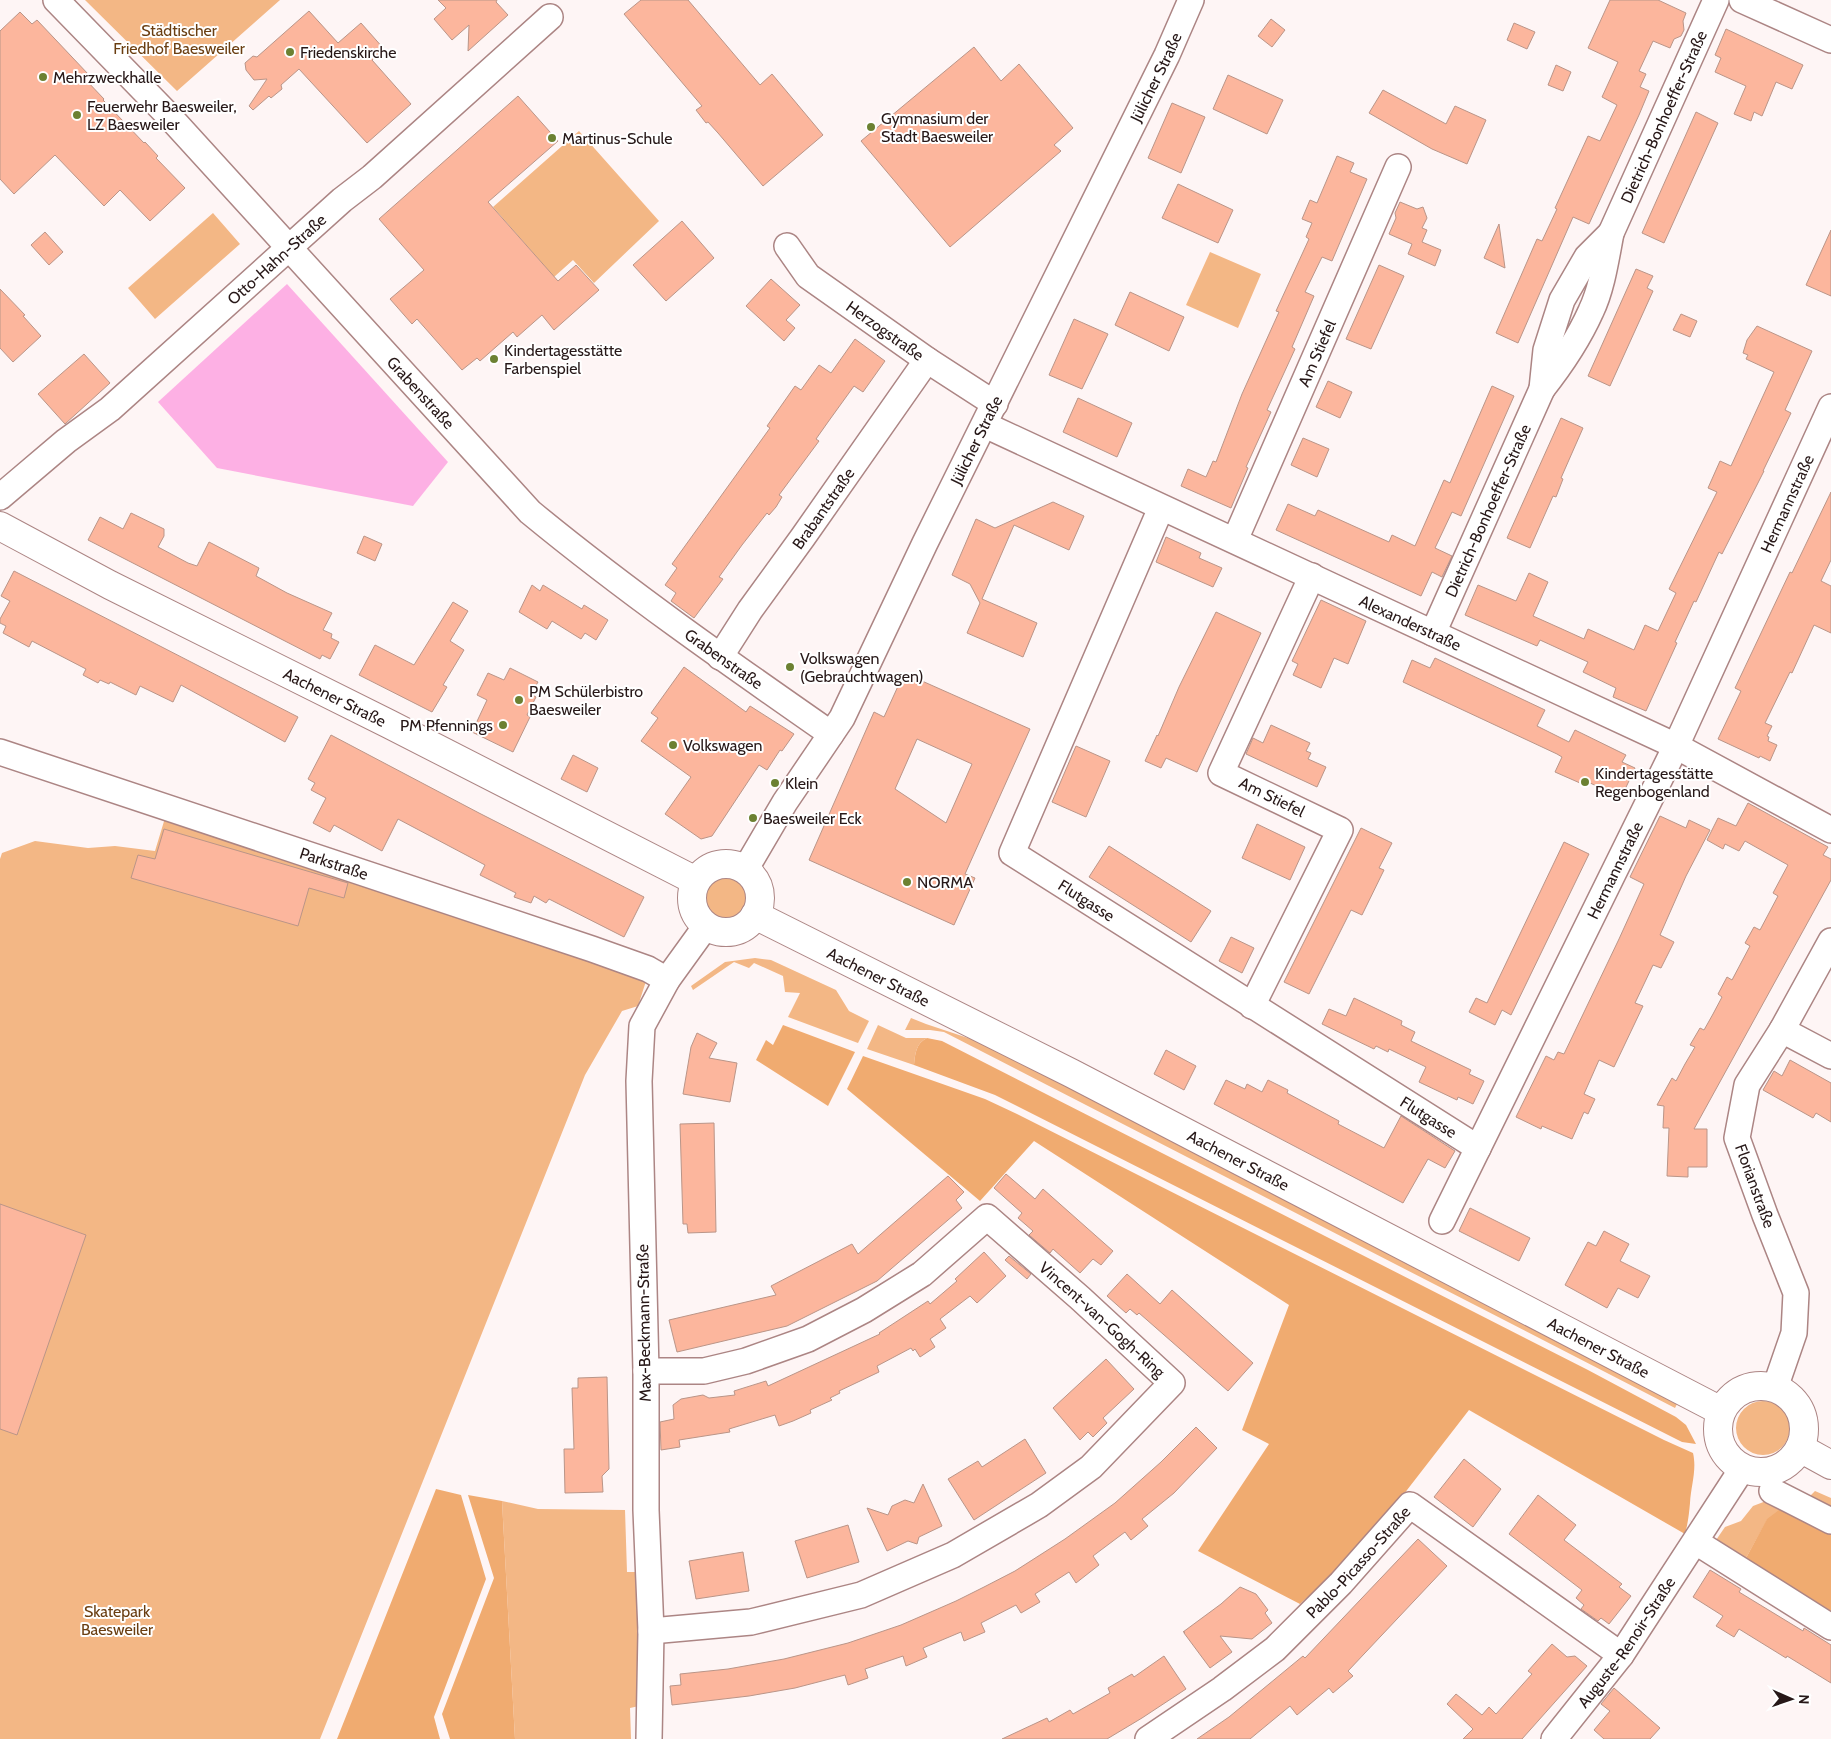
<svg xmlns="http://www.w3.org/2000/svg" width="1831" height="1739" font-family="Cabin,sans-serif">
<rect width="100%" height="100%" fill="#fef5f5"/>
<!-- green -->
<path fill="#f3b785" d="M85 0H280L177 91Z
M579 131 659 221 594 283 573 260 554 277 493 207Z
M213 213 240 244 155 319 128 288Z
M1210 252 1261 274 1238 328 1186 305Z
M165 818 647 978 638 1006 622 1011 585 1075 320 1739H0V859L2 853 35 841 88 848 115 846 155 851Z
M706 899a23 23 0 1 1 46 0a23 23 0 1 1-46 0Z
M755 958 771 960 836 990 849 1011 869 1021 858 1043 788 1017 800 993 785 992 783 976 754 963 749 968 734 962 693 990 691 986 725 962Z
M911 1018 926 1024 986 1044 1678 1402 1675 1408 944 1032 930 1030H905Z
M878 1025 906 1038H927C916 1043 915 1054 914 1065L867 1049Z
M1736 1428a27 27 0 1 1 54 0a27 27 0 1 1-54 0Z
M1815 1491 1831 1498V1516L1805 1501Z
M1774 1498 1816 1516 1767 1520 1746 1558 1714 1543 1725 1527 1741 1521 1753 1506Z
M502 1501 538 1509 625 1510 627 1572H637L639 1706 630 1708 631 1739H515Z"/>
<!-- forest -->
<path fill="#f0ab70" d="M783 1025 855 1052 828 1106 756 1060 766 1040 773 1045Z
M927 1038 942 1041 1588 1370 1676 1417 1686 1425 1696 1444 1682 1442 995 1095 914 1065C915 1054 916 1043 927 1038Z
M863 1056 985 1099 1017 1114 1664 1440 1693 1453C1697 1470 1691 1485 1690 1503 1689 1514 1688 1523 1685 1534L1469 1410 1390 1512 1347 1561 1300 1604 1198 1551 1269 1444 1242 1430 1289 1305 1034 1141 980 1201 847 1089Z
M436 1489 461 1495 486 1579 434 1717 440 1739H337Z
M468 1495 502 1501 515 1739H450L442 1714 494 1578Z
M1779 1510 1809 1522 1831 1525V1611L1746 1558 1767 1519Z"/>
<!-- water -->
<path fill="#fdb0e4" d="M287 284 448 462 413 506 217 468 158 402Z"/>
<!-- building -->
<path fill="#fcb69d" stroke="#ba9588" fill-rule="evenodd" d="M438 0H497L496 2 508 15 468 51 469 25 452 40 434 19 446 8Z
M641 0H688L760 85 772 74 823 135 763 186 718 133 708 122 706 123 696 110 702 106 624 14Z
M1610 0H1658L1686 13 1683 21 1684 30 1681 36 1674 39 1670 48 1653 41 1639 71 1646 74 1640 87 1649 91 1639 115 1589 224 1573 217 1518 343 1496 333 1537 239 1542 241 1557 209 1555 208 1588 136 1600 141 1617 105 1602 97 1618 62 1588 48Z
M309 11 338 43 361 23 384 49 372 60 411 104 367 143 299 69 281 85 282 89 271 98 269 96 253 110 249 106 267 79 254 80 246 70 245 63 253 56 257 57Z
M20 12 32 24 37 20 89 75 85 79 104 99 103 100 144 143 145 142 158 156 156 158 185 188 150 221 120 190 104 206 55 155 14 194 0 179V31Z
M1271 19 1285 30 1272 47 1258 36Z
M1514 23 1535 32 1527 49 1507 40Z
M1726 29 1803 65 1792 89 1776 82 1762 116 1754 112 1751 121 1734 114 1746 86 1715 72 1721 58 1715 55Z
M974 47 1001 81 1019 64 1073 128 1054 145 1061 151 950 247 861 141Z
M1556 65 1571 72 1563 91 1548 85Z
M1228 75 1283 100 1267 134 1213 109Z
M1383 90 1446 124 1455 106 1486 120 1467 164 1432 149 1369 113Z
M518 96 558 141 488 202 558 281 576 265 599 290 554 330 542 315 517 337 513 332 480 361 477 358 462 370 417 319 412 324 390 299 424 270 379 219Z
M1172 103 1205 117 1181 173 1148 158Z
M1696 112 1718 123 1664 243 1642 233Z
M1337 156 1354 163 1350 172 1367 179 1332 261 1322 257 1305 292 1314 296 1292 347 1295 349 1267 410 1271 412 1246 467 1248 468 1231 508 1181 486 1188 469 1206 477 1213 461 1216 462 1242 394 1279 312 1276 311 1309 239 1306 237 1312 223 1302 219 1310 200 1317 203Z
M1178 184 1233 210 1218 243 1162 218Z
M1400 202 1417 209 1423 207 1427 218 1422 228 1427 230 1422 242 1441 250 1435 266 1408 254 1412 244 1389 234 1396 218 1395 213Z
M682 221 714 258 666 301 633 265Z
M1499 224 1505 268 1484 258Z
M1831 230V296L1806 285Z
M45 232 63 252 49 265 31 245Z
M1379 265 1404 276 1371 349 1346 339Z
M1636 269 1653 276 1647 288 1653 291 1610 386 1588 376Z
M771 279 800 305 786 320 795 328 784 341 746 306Z
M0 289 25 315 23 316 41 336 13 362 0 348Z
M1130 292 1184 317 1169 351 1115 325Z
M1681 314 1697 321 1690 337 1673 330Z
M1074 319 1108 334 1082 389 1049 375Z
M1757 326 1812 351 1785 410 1791 413 1763 471H1764L1722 554 1719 552 1696 602 1694 601 1675 642 1677 643 1646 711 1613 697 1616 688 1583 672 1588 662 1540 640 1537 646 1465 615 1478 585 1516 601 1529 573 1548 582 1533 616 1562 629 1584 639 1588 629 1634 650 1645 625 1658 631 1676 593 1669 589 1717 492 1708 488 1720 461 1731 466 1774 372 1746 359 1748 355 1743 353 1747 340Z
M855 339 885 361 863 392 854 386 828 422 816 439 819 441 779 495 782 497 776 507 769 515 767 513 742 545 719 577 723 579 694 618 671 601 676 593 665 585 677 568 672 564 770 428 767 426 795 386 801 390 819 365 831 373Z
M84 354 110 383 65 424 38 394Z
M1328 381 1352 392 1340 418 1316 407Z
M1492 386 1514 396 1461 516 1452 512 1435 548 1452 556 1442 577 1432 572 1421 596 1276 530 1288 504 1315 516 1318 510 1389 542 1392 535 1415 546 1444 480 1450 483Z
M1078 398 1132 423 1117 457 1063 432Z
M1561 418 1583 428 1561 478 1563 479 1556 497 1553 496 1530 548 1507 538Z
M1303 438 1329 449 1317 477 1291 465Z
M1831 492V560L1821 581 1831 586V633L1814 625 1792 673 1790 672 1765 723 1772 726 1767 736 1769 737 1768 741 1777 745 1770 761 1760 756 1759 758 1718 739 1741 691 1735 688 1790 572 1792 573Z
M1053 502 1084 516 1069 550 1014 525 982 599 1037 623 1023 657 967 633 980 603 970 584 952 575 976 519 995 528Z
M131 513 164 529V536L158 547 188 563 197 566 209 542 259 568 256 576 287 593 332 613 323 630 332 634 331 638 339 642 330 659 322 655 320 659 88 540 100 517 123 529Z
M364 536 382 544 375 561 357 553Z
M1166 537 1201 553 1199 558 1222 568 1213 587 1156 562Z
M14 571 298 717 285 742 181 685 173 702 140 686 136 695 110 682 109 684 100 680 98 683 83 675 86 669 32 641 29 647 3 633 6 626 0 623V619L10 601 1 596Z
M532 585 540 591 543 585 582 609 584 605 608 620 596 640 585 633 581 639 552 621 547 629 519 612Z
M1321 600 1366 621 1348 664 1334 658 1321 688 1293 675 1298 664 1292 661Z
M453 602 468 611 450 641 464 650 443 685 447 687 432 712 359 675 375 645 414 665Z
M1216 612 1261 633 1197 772 1166 758 1161 768 1145 761 1157 735 1158 736 1179 687Z
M1435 658 1545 710 1537 726 1569 742 1575 730 1626 755 1622 762 1635 768 1621 798 1582 779 1580 783 1555 772 1562 757 1557 754 1403 682 1412 660 1430 668Z
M684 667 746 712 750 706 794 734 782 751 780 750 767 770 759 765 712 836 701 839 665 814 691 777 641 741 658 718 651 713Z
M510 668 538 682 531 694 536 697 527 715 530 717 513 752 472 732 487 700 477 695 488 673 504 680Z
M904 673 1030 729 965 874 975 878 954 925 809 860 874 712 884 717ZM917 739 972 764 946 823 895 789Z
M1271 725 1310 743 1306 751 1311 753 1308 759 1326 767 1317 787 1246 754 1253 738 1263 743Z
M331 735 479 813 644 897 624 937 549 899 546 903 534 896 531 903 514 897 516 893 480 875 485 865 398 819 382 851 334 825 330 832 313 823 326 798 311 790 315 783 308 779Z
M1076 746 1110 761 1086 817 1052 802Z
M573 755 598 768 587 792 561 779Z
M1748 803 1828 847 1823 855 1831 859V880L1694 1129H1707V1167H1688V1177L1667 1176 1669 1128H1663L1664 1106 1657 1105 1672 1078 1676 1081 1685 1064 1695 1047 1690 1045 1700 1028 1704 1030 1713 1014 1722 997 1718 994 1727 977 1732 980 1750 946 1745 943 1754 927 1760 930 1778 896 1773 893 1788 865 1745 841 1739 851 1725 844 1723 849 1707 840 1718 818 1736 826Z
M1660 816 1686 828 1689 820 1710 830 1686 876 1660 935 1674 942 1661 968 1653 965 1635 1003 1643 1006 1614 1067 1599 1060 1584 1094 1595 1099 1588 1114 1584 1112 1572 1139 1542 1126 1541 1129 1516 1117 1546 1056 1554 1060 1558 1052 1564 1054 1619 939 1644 884 1630 877Z
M1257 824 1305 847 1290 880 1242 858Z
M1361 828 1392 843 1379 868 1384 870 1362 915 1351 910 1309 994 1284 982Z
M164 829 348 883 344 898 309 888 298 926 131 878 138 855 155 859Z
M1564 842 1589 854 1511 1015 1502 1010 1495 1025 1469 1012 1476 998 1487 1003Z
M1109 846 1211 911 1191 942 1089 877Z
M1231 937 1254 948 1242 973 1219 961Z
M1354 998 1402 1021 1401 1025 1415 1032 1411 1041 1471 1070 1469 1074 1484 1081 1473 1104 1458 1097 1457 1100 1419 1082 1426 1067 1389 1049 1388 1052 1376 1046 1374 1049 1322 1024 1329 1009 1346 1016Z
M697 1033 717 1043 709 1058 737 1063 730 1102 683 1094 691 1047Z
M1166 1050 1196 1066 1184 1090 1154 1074Z
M1790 1060 1831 1083V1122L1816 1113 1813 1118 1763 1090 1774 1071 1782 1076Z
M1226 1080 1245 1089 1247 1084 1262 1092 1268 1080 1288 1090 1287 1093 1339 1121 1338 1124 1384 1148 1401 1116 1455 1151 1445 1168 1428 1159 1403 1203 1214 1104Z
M714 1123 716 1232 688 1233 687 1224H683L680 1124Z
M1006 1174 1035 1199 1043 1189 1113 1251 1101 1265 1093 1259 1080 1273 1053 1249 1050 1253 1029 1235 1033 1231 1018 1218 1022 1213 994 1188Z
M948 1176 964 1192 956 1200 962 1208 877 1281 787 1326 677 1352 669 1320 776 1295 771 1286 852 1244 858 1254Z
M0 1204 86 1235 17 1435 0 1429Z
M1470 1208 1530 1238 1519 1261 1459 1231Z
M1604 1231 1629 1244 1620 1261 1650 1276 1638 1298 1618 1288 1607 1308 1565 1285 1588 1242 1596 1246Z
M984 1252 1006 1276 977 1303 970 1296 940 1319 946 1328 930 1339 935 1347 920 1357 915 1349 913 1351 911 1348 877 1366 879 1372 839 1391 840 1393 830 1398 832 1400 810 1410 811 1413 793 1421 779 1426 775 1415 729 1429 730 1432 679 1440 680 1447 661 1450 660 1422 674 1419 673 1405 681 1399 703 1395 709 1398 735 1395 734 1391 766 1381 768 1386 880 1334 879 1333 928 1301 930 1304 957 1281 955 1279Z
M1009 1256 1031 1274 1027 1279 1005 1260Z
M1127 1274 1160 1304 1172 1290 1253 1363 1228 1391 1139 1313 1137 1315 1130 1309 1126 1313 1107 1296Z
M1106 1359 1134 1389 1103 1418 1107 1423 1093 1437 1088 1432 1080 1440 1053 1408Z
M607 1377 609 1469 602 1476 603 1492 565 1493 564 1449H574L572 1388H578V1378Z
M1196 1427 1217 1448 1174 1493 1142 1519 1148 1526 1131 1540 1125 1532 1093 1556 1099 1565 1076 1583 1069 1572 1035 1594 1040 1602 1021 1613 1016 1605 981 1623 985 1632 964 1641 961 1632 923 1648 927 1657 906 1666 903 1656 865 1669 868 1678 848 1685 845 1675 795 1688 749 1696 672 1705 670 1686 681 1685 680 1674 728 1669 784 1659 848 1643 901 1625 956 1601 984 1587 1015 1571 1065 1539 1115 1503 1161 1462Z
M1025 1439 1046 1473 974 1520 948 1479 978 1461 982 1467Z
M1464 1459 1501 1489 1473 1527 1434 1497Z
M923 1484 942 1526 919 1537 917 1544 908 1541 887 1551 867 1508 888 1515 892 1506 905 1500 914 1503Z
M1538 1495 1576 1525 1564 1540 1622 1584 1619 1587 1631 1596 1609 1624 1601 1618 1598 1621 1581 1609 1584 1605 1576 1598 1582 1590 1509 1534Z
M848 1525 859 1562 807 1578 795 1541Z
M1418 1539 1447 1566 1348 1671 1353 1676 1333 1693 1329 1688 1297 1715 1290 1706 1250 1739H1197L1229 1717 1303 1656 1305 1658Z
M743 1552 749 1591 696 1599 689 1561Z
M1710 1570 1741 1589 1739 1592 1803 1631 1804 1628 1831 1645V1683L1787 1656 1786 1658 1739 1629 1734 1637 1716 1626 1723 1616 1693 1597Z
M1240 1587 1256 1594 1268 1610 1265 1613 1272 1623 1252 1639 1220 1636 1232 1652 1210 1668 1184 1633 1185 1632H1183L1221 1604Z
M1552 1644 1567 1657 1575 1656 1587 1666 1522 1739H1463L1473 1729 1447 1704 1456 1694 1482 1715 1489 1707 1496 1714 1532 1674 1528 1671Z
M1164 1656 1186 1689 1142 1718 1107 1739H1002L1047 1718 1049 1722 1070 1710 1073 1714 1110 1693 1108 1688 1132 1674 1134 1677Z
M1614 1688 1660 1728 1650 1739H1604L1594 1730 1610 1711 1601 1704Z"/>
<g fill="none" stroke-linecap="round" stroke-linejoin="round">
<!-- minor casing -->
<g stroke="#ac8584" stroke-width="28">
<g id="minor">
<path id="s1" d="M56 0 168 115 530 512C626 591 729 663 831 734"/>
<path d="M1742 0 1831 40"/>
<path id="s2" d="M787 246 808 276 927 360 995 404"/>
<path d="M1542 389 1546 350 1562 300 1587 257 1611 233"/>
<path id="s3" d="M985 425 1676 746 1831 830"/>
<path id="s4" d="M0 497 66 441 110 409 342 200 372 177 550 17"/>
<path id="s5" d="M1161 508 1012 853 1478 1148"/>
<path id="s6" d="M1235 540 1398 167"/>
<path id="s7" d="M1433 633 1542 389C1561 365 1578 340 1591 311 1602 288 1606 259 1611 233L1716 0"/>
<path id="s8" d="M720 657 750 610 803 537 927 360"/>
<path id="s9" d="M0 752 592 949 648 969 667 980"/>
<path id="s10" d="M745 870 785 802 842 718 925 543 1167 55 1191 0"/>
<path d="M1252 1006 1340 830 1221 773 1312 576"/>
<path d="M1782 1030 1831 1056"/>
<path id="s11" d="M1442 1221 1676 746 1831 407"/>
<path id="s12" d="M646 1371H704L746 1361 808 1339 864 1310 922 1274 987 1217 1080 1298 1172 1383 1091 1467 1039 1505 953 1555 861 1595 751 1622 651 1631"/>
<path d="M1775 1388 1794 1333 1796 1293 1765 1215 1737 1138 1747 1085 1782 1030 1831 941"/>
<path d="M1772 1491 1831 1521"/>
<path d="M1696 1542 1831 1627"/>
<path d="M649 1739 651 1631 646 1510V1371L639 1081 642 1026 667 980 706 926"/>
<path id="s13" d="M1148 1739 1222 1689 1275 1649 1341 1583 1410 1505 1621 1655"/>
<path id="s14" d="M1554 1739 1621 1655 1742 1469"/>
</g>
</g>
<!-- secondary casing -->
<g stroke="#ac8584" stroke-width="30">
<g id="secondary">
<path id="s15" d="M0 526 110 585 389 724 696 881"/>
<circle cx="726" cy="898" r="34"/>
<path id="s16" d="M755 915 1071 1073 1721 1411"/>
<circle cx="1761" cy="1429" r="43"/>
<path d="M1800 1448 1831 1465"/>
</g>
</g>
<!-- minor -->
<use href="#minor" stroke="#fff" stroke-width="25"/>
<!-- secondary -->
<use href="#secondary" stroke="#fff" stroke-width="28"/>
</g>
<!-- markers -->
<g fill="#6c8132" stroke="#fff" stroke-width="2">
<circle cx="290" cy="52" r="5"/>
<circle cx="43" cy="77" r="5"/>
<circle cx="77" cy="115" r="5"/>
<circle cx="871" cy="127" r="5"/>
<circle cx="552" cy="138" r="5"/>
<circle cx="494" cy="359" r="5"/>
<circle cx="790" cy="667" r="5"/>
<circle cx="519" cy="700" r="5"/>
<circle cx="503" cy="725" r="5"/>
<circle cx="673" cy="745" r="5"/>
<circle cx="1585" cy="782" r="5"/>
<circle cx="775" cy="783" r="5"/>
<circle cx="753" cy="818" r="5"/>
<circle cx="907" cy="882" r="5"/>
</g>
<g text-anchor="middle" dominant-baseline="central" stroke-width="4" stroke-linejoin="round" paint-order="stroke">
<!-- park labels -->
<g font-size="16" fill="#6a3e11" stroke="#fff">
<text x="179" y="30">Städtischer<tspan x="179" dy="18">Friedhof Baesweiler</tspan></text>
<text x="117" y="1611">Skatepark<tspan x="117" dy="18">Baesweiler</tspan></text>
</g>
<!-- poi labels -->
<g font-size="16" fill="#271818" stroke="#fff" text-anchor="start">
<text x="300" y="52">Friedenskirche</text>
<text x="53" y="77">Mehrzweckhalle</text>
<text x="87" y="106">Feuerwehr Baesweiler,<tspan x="87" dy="18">LZ Baesweiler</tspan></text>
<text x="881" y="118">Gymnasium der<tspan x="881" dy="18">Stadt Baesweiler</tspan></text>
<text x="562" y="138">Martinus-Schule</text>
<text x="504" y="350">Kindertagesstätte<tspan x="504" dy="18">Farbenspiel</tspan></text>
<text x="800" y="658">Volkswagen<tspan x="800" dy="18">(Gebrauchtwagen)</tspan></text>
<text x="529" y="691">PM Schülerbistro<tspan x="529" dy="18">Baesweiler</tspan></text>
<text x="493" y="725" text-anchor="end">PM Pfennings</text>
<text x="683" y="745">Volkswagen</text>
<text x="1595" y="773">Kindertagesstätte<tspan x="1595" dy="18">Regenbogenland</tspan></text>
<text x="785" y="783">Klein</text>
<text x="763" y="818">Baesweiler Eck</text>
<text x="917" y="882">NORMA</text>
</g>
<!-- street labels -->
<g font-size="16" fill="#271818" stroke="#fff">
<text stroke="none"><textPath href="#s10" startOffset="894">Jülicher Straße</textPath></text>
<text stroke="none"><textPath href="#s7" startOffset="568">Dietrich-Bonhoeffer-Straße</textPath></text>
<text stroke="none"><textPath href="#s4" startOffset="365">Otto-Hahn-Straße</textPath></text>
<text stroke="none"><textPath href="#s2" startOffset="131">Herzogstraße</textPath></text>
<text stroke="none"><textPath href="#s6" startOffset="204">Am Stiefel</textPath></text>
<text stroke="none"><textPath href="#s1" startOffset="536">Grabenstraße</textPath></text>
<text stroke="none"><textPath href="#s10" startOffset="489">Jülicher Straße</textPath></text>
<text stroke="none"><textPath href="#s11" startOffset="796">Hermannstraße</textPath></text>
<text stroke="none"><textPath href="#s8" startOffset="181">Brabantstraße</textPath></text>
<text stroke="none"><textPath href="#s7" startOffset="134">Dietrich-Bonhoeffer-Straße</textPath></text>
<text stroke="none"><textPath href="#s3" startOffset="469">Alexanderstraße</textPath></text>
<text stroke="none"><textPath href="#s1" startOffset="941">Grabenstraße</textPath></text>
<text stroke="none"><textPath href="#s15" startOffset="376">Aachener Straße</textPath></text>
<text transform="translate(1272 797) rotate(26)">Am Stiefel</text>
<text stroke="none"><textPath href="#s9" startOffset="352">Parkstraße</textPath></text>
<text stroke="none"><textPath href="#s11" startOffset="391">Hermannstraße</textPath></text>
<text stroke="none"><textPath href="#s5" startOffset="464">Flutgasse</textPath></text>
<text stroke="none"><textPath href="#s16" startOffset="138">Aachener Straße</textPath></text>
<text stroke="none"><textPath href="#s5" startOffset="869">Flutgasse</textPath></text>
<text stroke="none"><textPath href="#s16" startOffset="542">Aachener Straße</textPath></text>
<text transform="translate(1755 1186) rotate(70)">Florianstraße</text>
<text stroke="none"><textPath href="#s12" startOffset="539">Vincent-van-Gogh-Ring</textPath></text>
<text transform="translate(644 1323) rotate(-91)">Max-Beckmann-Straße</text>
<text stroke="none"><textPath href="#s16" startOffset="948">Aachener Straße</textPath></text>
<text stroke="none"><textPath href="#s13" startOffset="276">Pablo-Picasso-Straße</textPath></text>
<text stroke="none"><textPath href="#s14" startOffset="121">Auguste-Renoir-Straße</textPath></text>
</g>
</g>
<!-- north arrow -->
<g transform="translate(1791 1699) rotate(92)" stroke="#ffffff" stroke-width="4" paint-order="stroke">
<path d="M0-4L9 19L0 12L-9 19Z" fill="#271818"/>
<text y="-8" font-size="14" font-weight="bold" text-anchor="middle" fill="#271818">N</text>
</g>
</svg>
